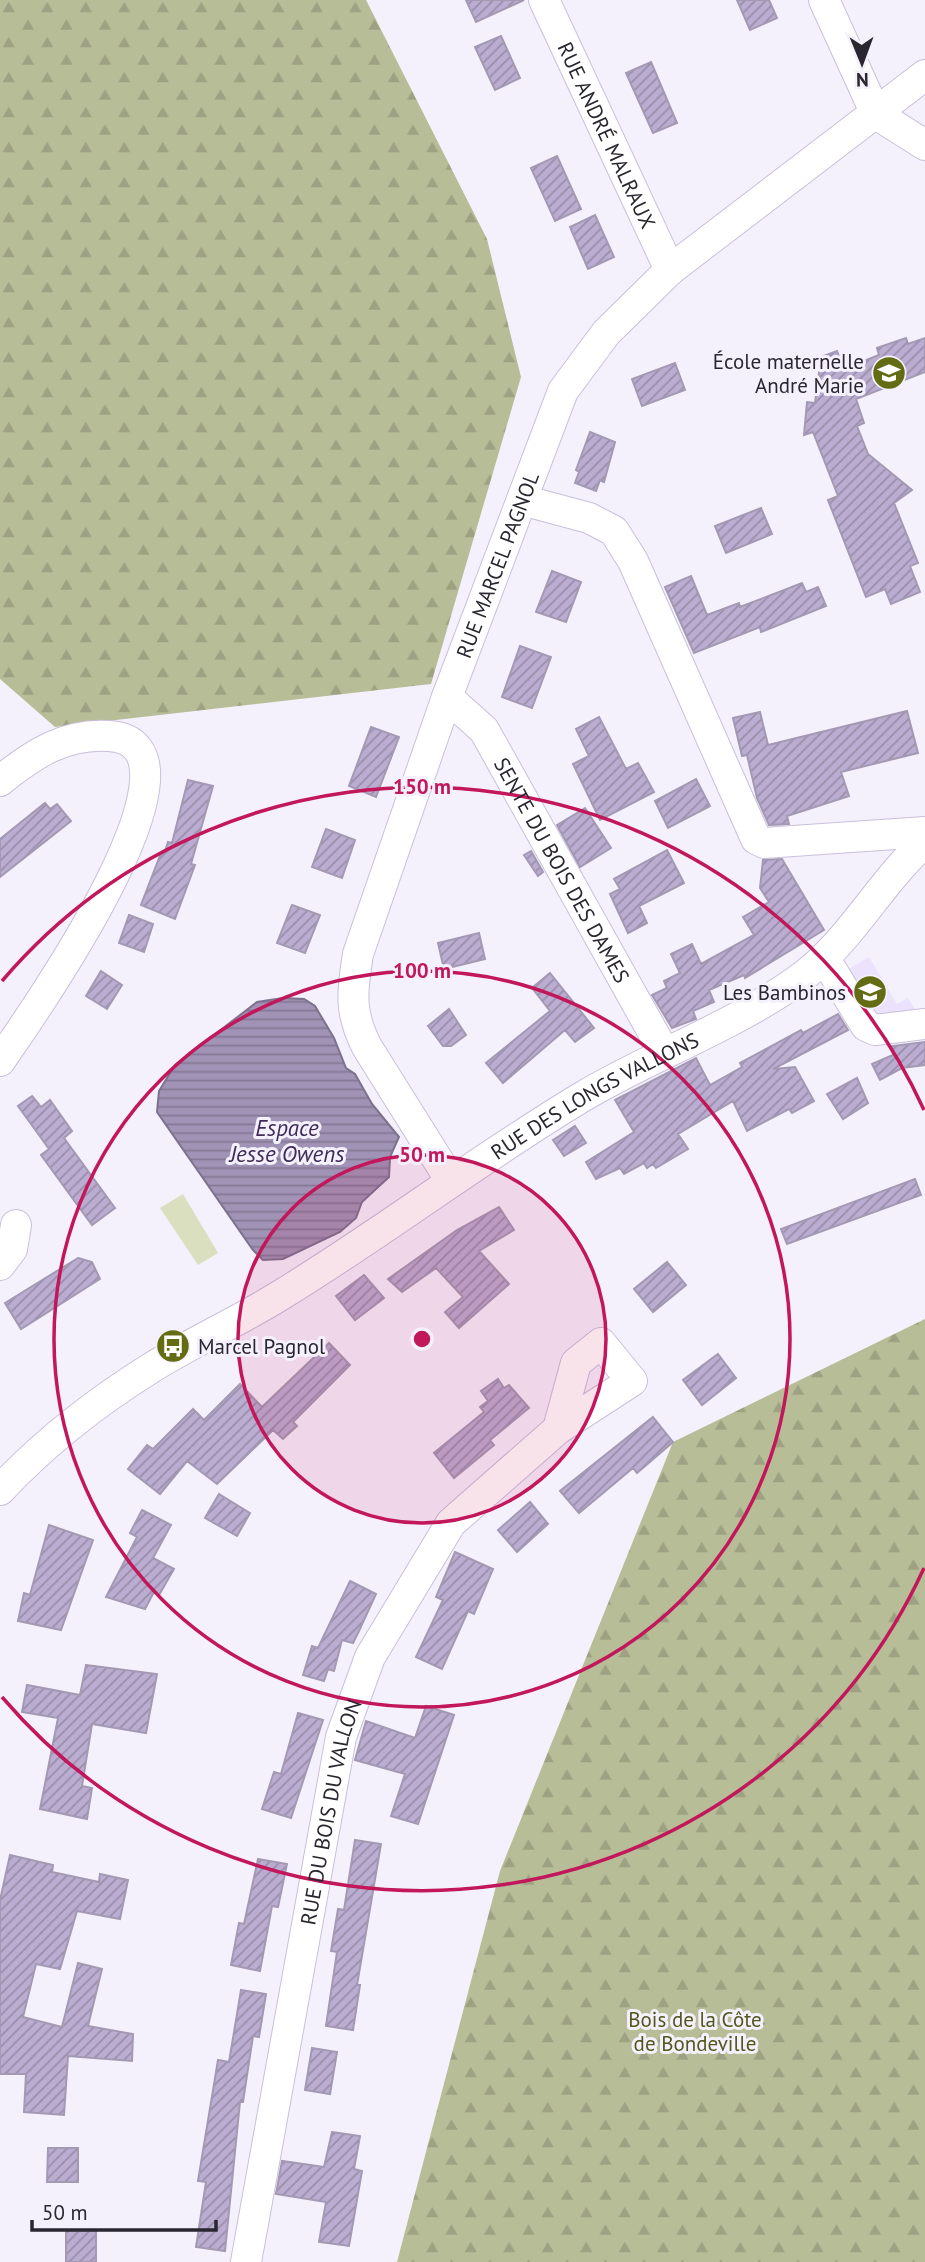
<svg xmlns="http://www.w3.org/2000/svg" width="925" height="2262" font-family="'PT Sans',sans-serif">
<defs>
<pattern id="forest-firs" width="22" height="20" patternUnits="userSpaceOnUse" patternTransform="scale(1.75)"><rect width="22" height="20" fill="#b7bd97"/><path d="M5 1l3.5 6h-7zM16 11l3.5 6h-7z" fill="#9ea282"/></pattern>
<pattern id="water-rules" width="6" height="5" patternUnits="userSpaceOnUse" patternTransform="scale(1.75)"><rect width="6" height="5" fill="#a193b6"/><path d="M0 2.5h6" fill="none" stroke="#837894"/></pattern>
<pattern id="building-hatch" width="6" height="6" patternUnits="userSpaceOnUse" patternTransform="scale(1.75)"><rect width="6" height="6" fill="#bbadd1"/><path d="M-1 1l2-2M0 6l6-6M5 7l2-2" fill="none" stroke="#988daa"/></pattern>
</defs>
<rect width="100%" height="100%" fill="#f5f1fc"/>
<!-- built -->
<path fill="#ece2fe" d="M869 957 897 1004 908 998 921 1019 873 1022 842 973Z"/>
<!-- forest -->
<path fill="url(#forest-firs)" d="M0 0H366L487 239 521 377 431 684 55 727 0 679Z
M925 1319V2262H397L500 1871 673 1442Z"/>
<!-- pitch -->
<path fill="#d9dfbf" d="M183 1194 218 1253 198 1265 160 1208Z"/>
<!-- water -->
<path fill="url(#water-rules)" stroke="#7d728e" stroke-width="2" d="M283 998 304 999 315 1006 334 1038 346 1068 355 1074 372 1104 399 1137 390 1157 389 1177 362 1202 356 1218 340 1232 283 1259 263 1260 253 1250 157 1112 159 1091 175 1065 257 1002Z"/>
<!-- building -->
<path fill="url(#building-hatch)" stroke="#a399b3" stroke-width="2" d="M466 0H524L476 22Z
M737 0H769L777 18 750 30Z
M501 36 520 78 495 90 475 47Z
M651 62 677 123 653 133 626 73Z
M557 156 581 209 555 221 531 168Z
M595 215 614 257 588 269 570 227Z
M906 338 908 344 925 338V372L856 399 864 423 857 426 868 454 912 490 894 503 918 563 910 566 920 592 891 604 885 589 866 597 828 500 838 496 813 432 804 435 807 402 815 403 821 357 837 351 844 369 879 355 877 348Z
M675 363 685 390 642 406 632 379Z
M590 432 615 442 604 482 600 480 596 491 575 483 579 472 576 470Z
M761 508 772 534 726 553 715 526Z
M552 571 581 582 566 622 536 612Z
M691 576 707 615 739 603 740 607 802 583 806 592 818 587 826 606 761 632 760 627 694 653 665 587Z
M520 646 551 657 532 708 502 697Z
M907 711 918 753 841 772 849 796 787 816 789 824 769 825 757 798 747 755 742 756 733 718 760 712 768 745Z
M599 717 626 769 638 763 654 792 600 820 573 764 589 756 576 729Z
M371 727 399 737 376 797 349 786Z
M696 779 710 806 668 828 655 801Z
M188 780 213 786 191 864 195 865 175 919 141 905 161 853 164 854 168 842 172 843Z
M45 803 50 809 57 804 71 821 0 877V839Z
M585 808 611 848 580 867 557 825Z
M326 829 355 840 342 878 312 867Z
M667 850 684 883 639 906 647 923 628 933 610 894 620 889 614 879Z
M531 851 543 872 538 876 524 855Z
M782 859 824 930 745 978 744 975 709 990 714 1002 693 1011 696 1019 672 1028 652 995 667 988 664 981 680 973 671 954 692 944 701 964 754 935 743 917 769 902 760 888 763 860Z
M292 905 320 915 305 953 277 943Z
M129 915 153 924 144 952 119 943Z
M479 933 485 959 444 969 438 943Z
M101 971 122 985 107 1009 86 996Z
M550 973 594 1028 575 1042 565 1030 503 1083 486 1063 550 1011 532 988Z
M449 1009 466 1035 451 1046H443L428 1026Z
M838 1014 848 1030 773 1069 795 1067 814 1101 792 1113 789 1109 747 1131 733 1101 678 1134 688 1149 656 1168 653 1164 647 1168 644 1163 624 1174 620 1168 596 1179 586 1162 634 1132 615 1100 696 1058 710 1085 742 1067 740 1063 801 1030 803 1033Z
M925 1042V1065L902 1068 880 1080 872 1064 893 1055 892 1046Z
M857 1078 868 1103 843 1119 827 1094Z
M32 1096 41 1107 50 1100 72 1131 64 1138 115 1208 92 1225 41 1155 49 1149 18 1106Z
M575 1126 586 1143 564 1156 553 1140Z
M915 1179 921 1195 787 1244 781 1229Z
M499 1207 514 1230 479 1251 509 1284 459 1328 445 1312 463 1297 436 1268 402 1292 388 1279 457 1230Z
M78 1258 92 1262 100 1279 21 1329 5 1303Z
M667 1262 686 1285 653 1312 634 1289Z
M364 1275 384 1298 355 1320 336 1296Z
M329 1343 350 1365 293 1422 297 1426 283 1439 273 1430 217 1484 187 1461 160 1494 128 1469 147 1445 153 1449 193 1409 204 1420 240 1384 262 1407Z
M718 1354 736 1378 702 1405 683 1380Z
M498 1379 504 1388 509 1385 529 1408 490 1440 494 1445 454 1478 434 1453 484 1412 480 1407 488 1401 481 1391Z
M653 1417 673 1442 637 1473 633 1468 579 1513 560 1491Z
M219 1494 250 1513 237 1536 205 1518Z
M530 1502 548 1524 517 1552 498 1530Z
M142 1510 171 1525 153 1558 174 1569 159 1595 154 1592 145 1609 106 1597 137 1537 130 1533Z
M49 1525 93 1540 61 1630 18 1621 24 1593 30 1595Z
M455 1552 493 1569 474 1614 468 1611 442 1669 416 1657 443 1600 436 1597Z
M350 1581 376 1594 359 1631 353 1643 342 1640 334 1671 328 1669 324 1681 303 1675 312 1646 318 1648Z
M86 1665 157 1674 146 1733 92 1724 82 1786 92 1788 87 1819 40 1809 58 1718 22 1712 27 1685 80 1695Z
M426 1706 454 1715 418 1824 391 1816 405 1774 355 1760 366 1721 415 1738Z
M298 1713 323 1720 291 1818 262 1809 274 1772 281 1774Z
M355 1840 381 1844 357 1985H360L353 2030 326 2026 337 1952 331 1951 338 1909 344 1910Z
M10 1855 53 1865 52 1872 99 1882 100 1874 128 1880 120 1919 77 1911 60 1969 36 1964 23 2017 62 2027 78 1963 102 1969 88 2026 133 2034 132 2061 68 2056 64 2115 24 2112 26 2074H0V1900Z
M258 1859 287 1864 278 1907 272 1906 260 1971 231 1965 239 1923 244 1924Z
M241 1990 266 1994 259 2037 253 2036 243 2102H240L225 2251 196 2247 206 2182 198 2181 218 2060 229 2062Z
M312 2048 337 2052 330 2094 305 2090Z
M332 2132 360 2136 354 2169 362 2171 349 2246 319 2242 326 2202 276 2194 282 2161 324 2167Z
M48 2148H78V2182H47Z
M66 2230 96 2231V2262H66Z"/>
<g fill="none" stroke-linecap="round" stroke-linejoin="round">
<!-- minor casing -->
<g stroke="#c9bfda" stroke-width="32">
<g id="minor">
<path id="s1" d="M544 0 670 270"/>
<path d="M824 0 876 114 925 145"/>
<path d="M522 500 589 518 614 531 633 561 756 839 764 843 925 832"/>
<path id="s2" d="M447 697 484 730 664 1052"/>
<path d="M0 781C33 754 65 733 109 736 226 743 24 1026 0 1061"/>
<path d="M825 959 866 1026 875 1030 925 1024"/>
<path id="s3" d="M451 1181 367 1047C349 1012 352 992 358 954L447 697 563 391 606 333 670 270 925 75"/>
<path d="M0 1265 12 1249 16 1225"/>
<path id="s4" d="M0 1490C45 1442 95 1403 151 1368 191 1343 235 1323 276 1298 380 1235 477 1160 582 1097 651 1056 734 1026 798 980 850 943 878 884 925 842"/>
<path id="s5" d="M246 2262 341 1737 370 1657 451 1523 558 1429 632 1381 601 1343 576 1363 558 1429"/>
</g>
</g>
<!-- minor -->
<use href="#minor" stroke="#fff" stroke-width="30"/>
</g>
<!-- distance rings -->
<circle cx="422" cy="1339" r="184" fill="#c2185b" fill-opacity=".12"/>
<g fill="none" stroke="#c2185b" stroke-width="3.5">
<circle cx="422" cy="1339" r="184"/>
<circle cx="422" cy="1339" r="368"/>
<path d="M924 1568A552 552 0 0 1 2 1697M2 981A552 552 0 0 1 924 1110"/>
</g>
<!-- icons -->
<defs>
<g id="school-disc" transform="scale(1.75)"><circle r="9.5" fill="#646c13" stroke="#f5f1fc"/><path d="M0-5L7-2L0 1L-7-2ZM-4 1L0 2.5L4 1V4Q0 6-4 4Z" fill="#fff"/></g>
<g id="bus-disc" transform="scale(1.75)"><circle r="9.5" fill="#646c13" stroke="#f5f1fc"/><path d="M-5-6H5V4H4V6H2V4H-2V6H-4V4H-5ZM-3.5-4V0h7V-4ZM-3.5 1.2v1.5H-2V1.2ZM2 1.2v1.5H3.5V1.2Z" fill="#fff"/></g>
</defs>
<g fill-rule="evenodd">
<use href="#school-disc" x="889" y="373"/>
<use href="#school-disc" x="870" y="992"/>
<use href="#bus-disc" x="173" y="1346"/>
</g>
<g text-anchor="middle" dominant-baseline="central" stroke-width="6" stroke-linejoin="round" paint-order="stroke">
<!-- street labels -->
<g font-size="21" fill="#2a2630" stroke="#f5f1fc">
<text stroke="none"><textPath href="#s1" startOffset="149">RUE ANDRÉ MALRAUX</textPath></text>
<text stroke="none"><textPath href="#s3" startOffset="667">RUE MARCEL PAGNOL</textPath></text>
<text stroke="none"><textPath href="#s2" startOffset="210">SENTE DU BOIS DES DAMES</textPath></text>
<text stroke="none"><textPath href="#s4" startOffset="716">RUE DES LONGS VALLONS</textPath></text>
<text stroke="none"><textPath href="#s5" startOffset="458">RUE DU BOIS DU VALLON</textPath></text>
</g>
<!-- poi labels -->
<g font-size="21" fill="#2a2630" stroke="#f5f1fc" text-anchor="end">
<text x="864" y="361">École maternelle<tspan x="864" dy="24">André Marie</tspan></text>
<text x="846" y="992">Les Bambinos</text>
<text x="198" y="1346" text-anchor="start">Marcel Pagnol</text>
</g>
<!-- park labels -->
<g font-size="21" fill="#52581d" stroke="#f5f1fc">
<text x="695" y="2019">Bois de la Côte<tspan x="695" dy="24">de Bondeville</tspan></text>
</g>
<!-- water labels -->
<g font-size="23" font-style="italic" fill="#3f2b59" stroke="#f5f1fc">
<text x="287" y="1127">Espace<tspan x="287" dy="26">Jesse Owens</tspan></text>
</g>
</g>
<circle cx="422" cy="1339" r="10" fill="#c2185b" stroke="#f5f1fc" stroke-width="3.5"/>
<g font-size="21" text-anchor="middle" font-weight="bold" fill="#c2185b" stroke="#f5f1fc" stroke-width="6" stroke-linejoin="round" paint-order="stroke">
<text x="422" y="794">150 m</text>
<text x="422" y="978">100 m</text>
<text x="422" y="1162">50 m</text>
</g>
<!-- north arrow -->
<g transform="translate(862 63) rotate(179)" stroke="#f5f1fc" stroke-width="5" paint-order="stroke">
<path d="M0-5L12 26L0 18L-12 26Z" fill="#2a2630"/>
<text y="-10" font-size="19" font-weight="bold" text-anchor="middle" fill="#2a2630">N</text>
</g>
<!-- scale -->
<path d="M32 2220v10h184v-10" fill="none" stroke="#2a2630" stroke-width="3.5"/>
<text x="42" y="2220" font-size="21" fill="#2a2630" stroke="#f5f1fc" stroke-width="5" paint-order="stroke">50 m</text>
</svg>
